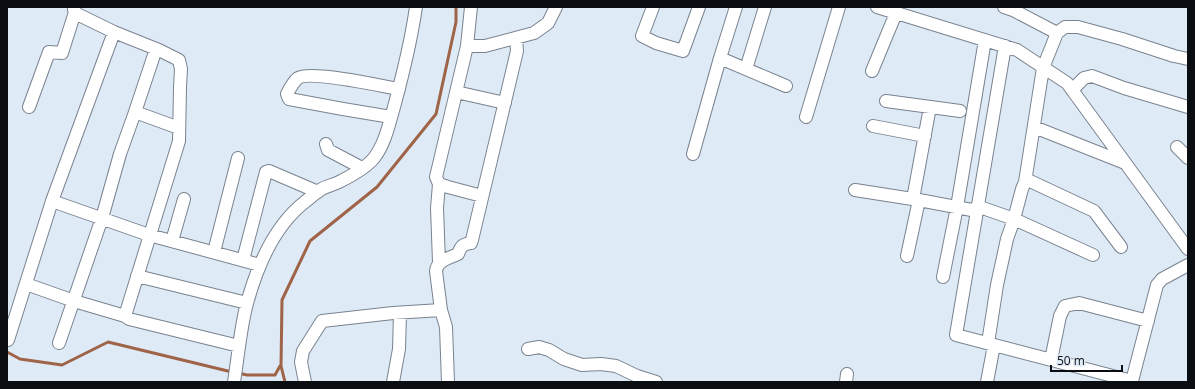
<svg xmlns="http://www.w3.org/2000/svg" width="1195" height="389" font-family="'Open Sans',sans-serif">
<rect width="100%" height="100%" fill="#dfeaf7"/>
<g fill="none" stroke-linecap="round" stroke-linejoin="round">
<!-- stream -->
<path stroke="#9f6348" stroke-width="3" d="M7 352 20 359 62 365 108 342 232 372
M238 373 247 375H275L280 366
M285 382 281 366 282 300 310 241 377 187 436 114 456 22V7"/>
<!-- minor casing -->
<g stroke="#79838f" stroke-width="14">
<path id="minor" d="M74 7V10L77 14 114 32 159 50 179 60 181 69 180 87 179 141 125 316 129 319 239 346
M471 7 467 46H485L534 33 548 23 556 7
M653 7 642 36 656 43 683 51 699 7
M877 7 1017 50 1067 83 1188 249
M1004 7 1013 10 1057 33
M467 46 436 177 439 184 448 187 482 196
M1005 46 956 335 1132 381 1157 285 1162 279 1188 265
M156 49 135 112 179 128
M720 58 786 86
M746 69 765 7
M872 71 896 13
M1072 90 1084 78 1092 76 1124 88 1188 107
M456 92 505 103
M886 101 960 111
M29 107 49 52 62 53 75 12
M391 117 343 109 289 99 287 94C290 88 293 82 298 78 311 70 381 86 399 89
M806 117 839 7
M873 126 925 136
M1034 127 1125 163
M326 144 328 150 362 168
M1177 147 1188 158
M693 154 720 58 736 7
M1025 182 1043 68 1057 33 1065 27H1078L1122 39 1174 56 1188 59
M439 184 437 208 439 262
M855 190 919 200 977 211
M913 199 930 107
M52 201 149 235 260 265
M977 206 1014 219 1093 255
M172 241 184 199
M214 252 238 158
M907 256 919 200
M243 260 266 172 269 171 318 192
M137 276 247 303
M943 277 957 207 985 40
M26 284 74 301 125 316
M441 310 436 271C437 260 450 258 458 254 461 246 463 244 471 243L472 240 517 51 516 38
M8 340 52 201 114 32
M59 343 102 218 120 154 135 112
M988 343 997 285 1007 239 1014 219 1022 189 1025 182 1030 181 1094 211 1121 247
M528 349 539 347 549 350 564 359 582 365 601 364 616 366 637 376 656 382
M1051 360 1060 316 1065 306 1079 303 1148 321
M234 382C238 357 240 332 246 307 256 269 273 226 306 201 310 198 315 193 320 190 326 186 333 185 339 182 351 176 366 168 374 158 385 144 389 124 394 107 403 74 411 41 416 7
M305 382 301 362 303 351 322 321 393 313 441 310 446 327 448 382
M393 382 399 349 400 313
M846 382 847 374
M987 382 994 345"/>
</g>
<!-- minor -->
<use href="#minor" stroke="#fff" stroke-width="12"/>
</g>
<!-- border -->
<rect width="1195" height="389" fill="none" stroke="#0a0e12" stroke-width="16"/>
<!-- scale -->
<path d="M1051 365v6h71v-6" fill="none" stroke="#0a0e12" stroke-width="2"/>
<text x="1057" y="365" font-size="12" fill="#0a0e12" stroke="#dfeaf7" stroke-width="3" paint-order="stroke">50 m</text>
</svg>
